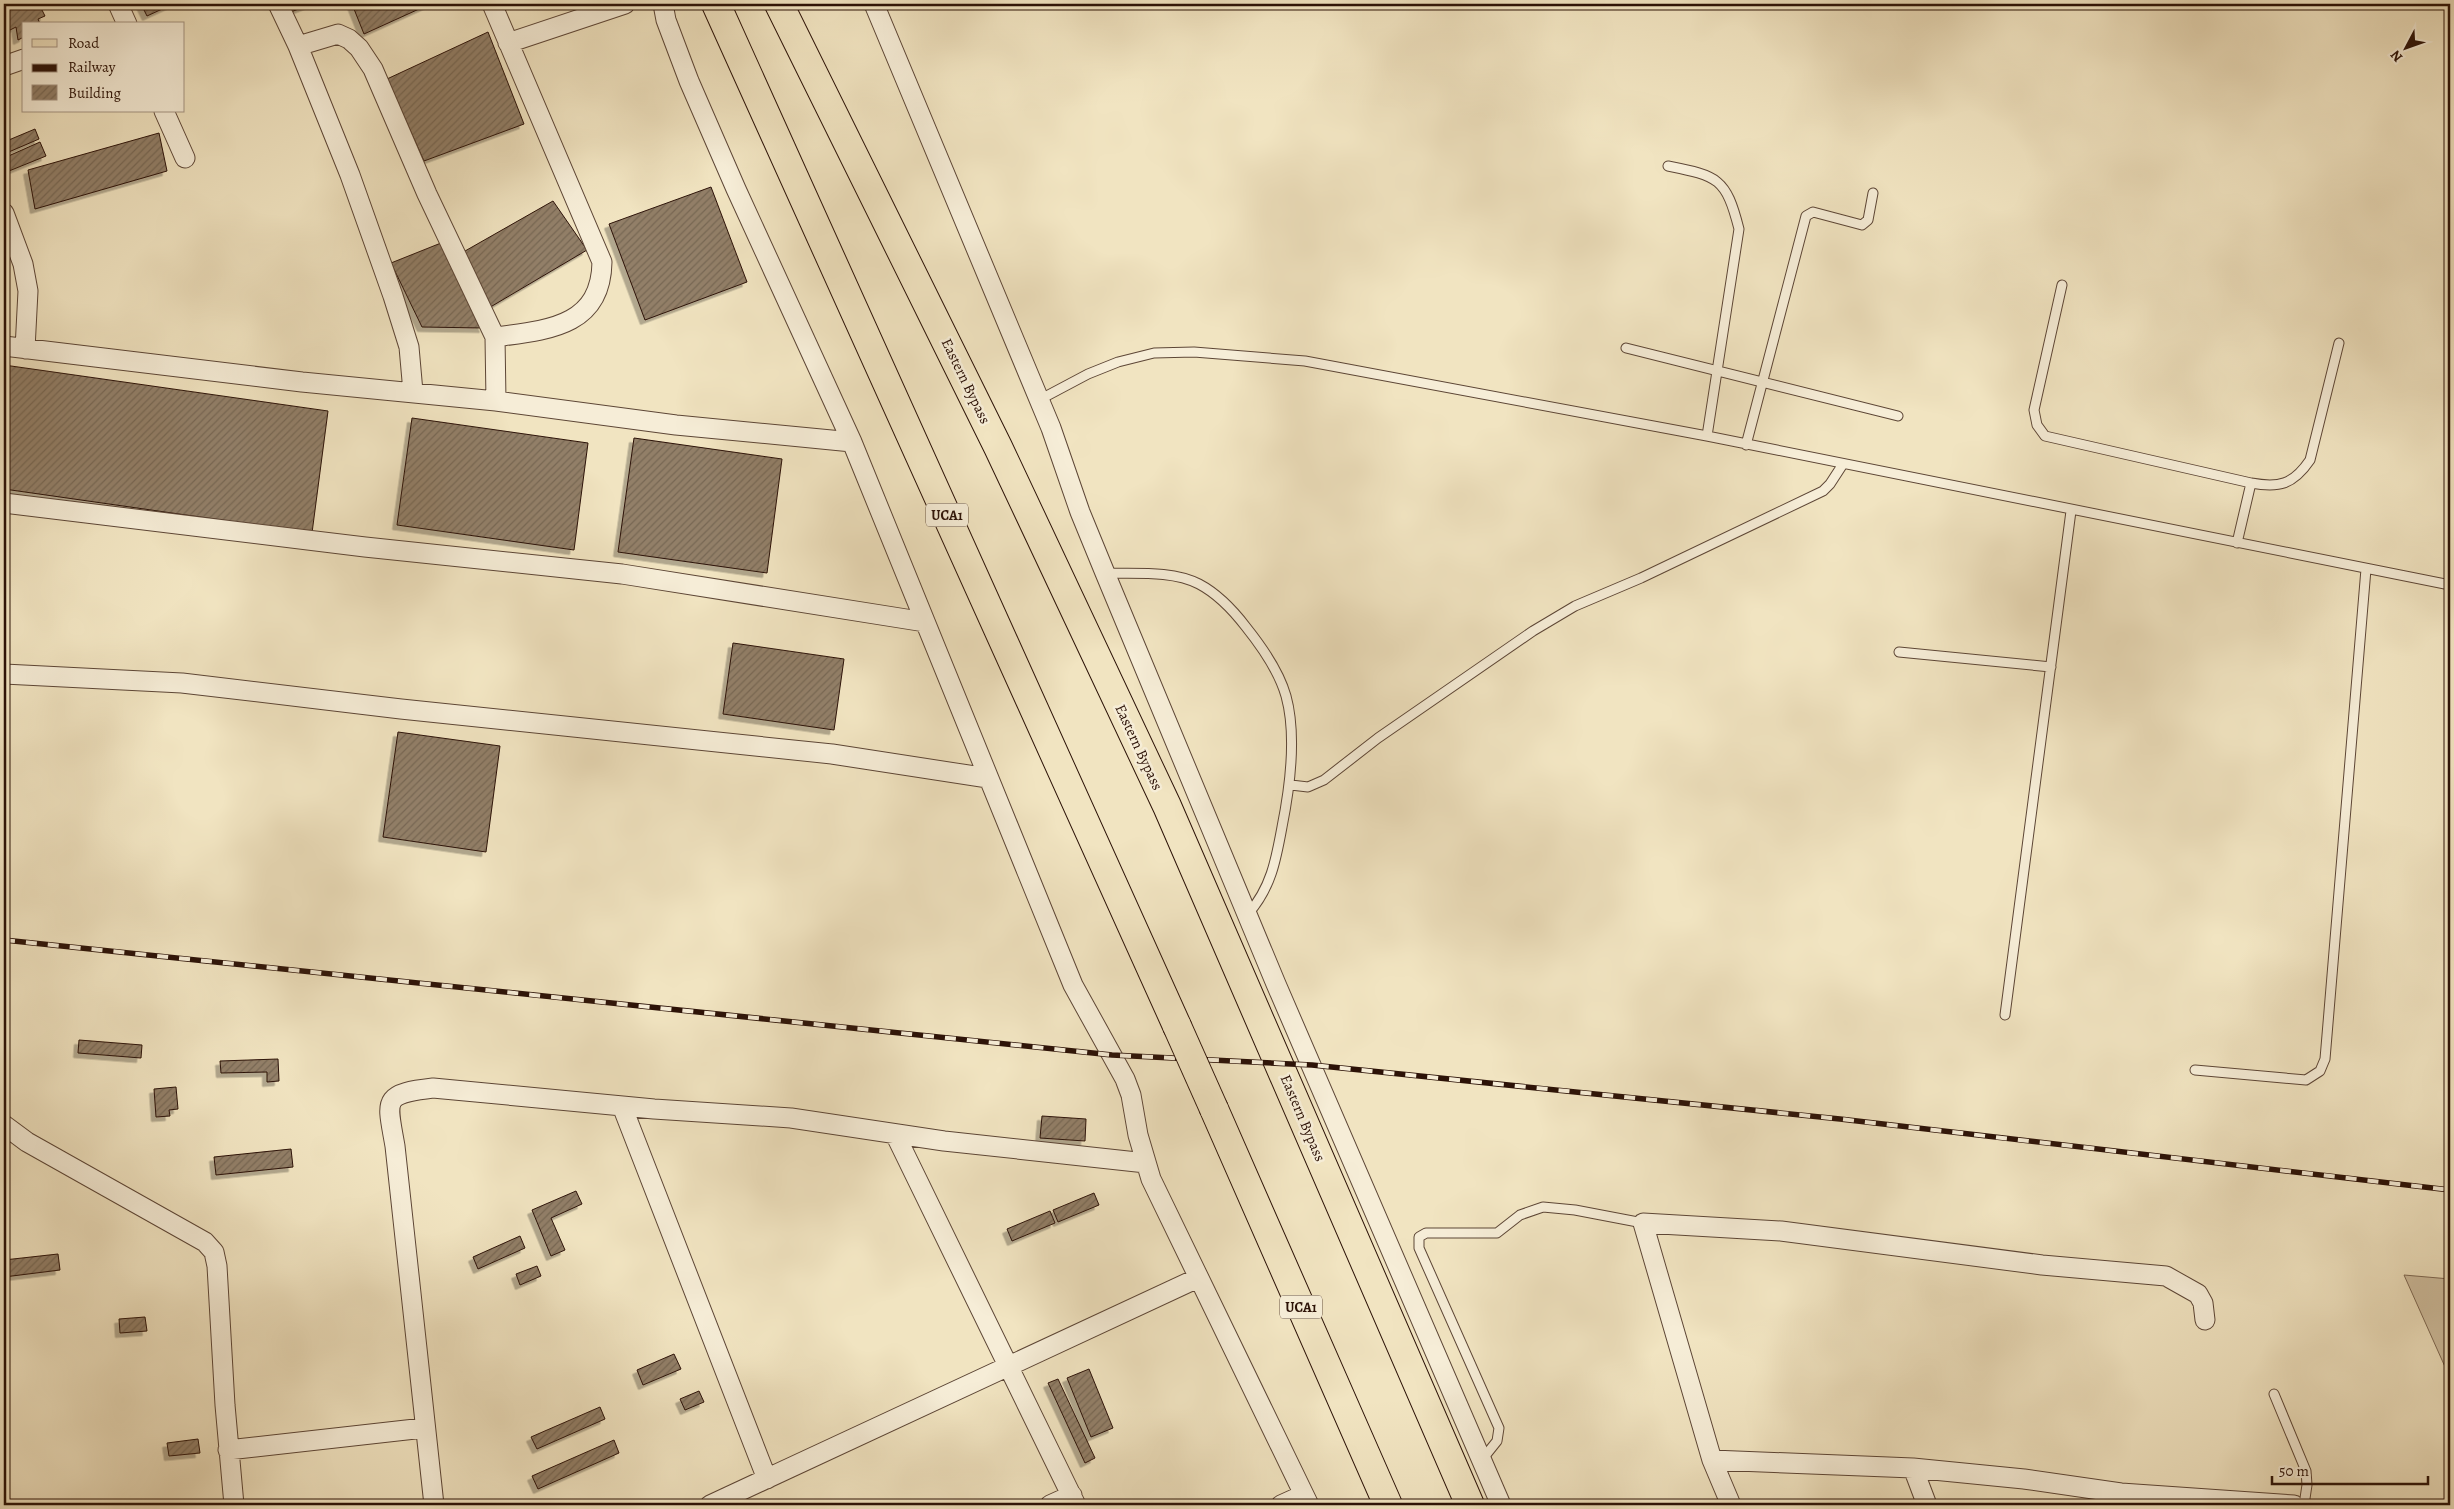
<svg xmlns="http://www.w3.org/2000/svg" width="2454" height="1509" font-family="Alegreya,serif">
<defs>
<pattern id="building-hatch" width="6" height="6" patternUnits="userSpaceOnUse" patternTransform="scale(1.25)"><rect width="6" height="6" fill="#927f68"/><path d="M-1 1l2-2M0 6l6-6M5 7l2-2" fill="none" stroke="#776754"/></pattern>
<filter id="shadow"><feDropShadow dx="-4.5" dy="4.5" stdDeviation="0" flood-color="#0004"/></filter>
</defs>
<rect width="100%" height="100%" fill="#f1e4c1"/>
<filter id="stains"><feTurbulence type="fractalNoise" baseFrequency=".004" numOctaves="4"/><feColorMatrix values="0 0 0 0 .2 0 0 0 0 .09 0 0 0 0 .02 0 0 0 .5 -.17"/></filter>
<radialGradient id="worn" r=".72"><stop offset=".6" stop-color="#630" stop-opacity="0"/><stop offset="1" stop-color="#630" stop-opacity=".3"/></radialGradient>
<!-- green -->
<path fill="#d0c0a1" stroke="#7e6954" d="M2404 1275 2450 1279V1378Z"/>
<!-- building -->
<path fill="url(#building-hatch)" stroke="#2c1207" filter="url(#shadow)" d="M4 4H39L45 16 38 19 40 24H24V37L18 40 16 27 4 33Z
M141 4H173L147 16Z
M287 4H311L291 12Z
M352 4H430L364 34Z
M488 32 524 124 424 161 387 79Z
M35 129 39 139 4 154V142Z
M159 133 167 171 35 209 28 170Z
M40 142 46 156 4 173V158Z
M711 187 747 282 645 320 609 224Z
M553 201 587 250 487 309 458 255Z
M446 241 484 328 422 327 391 263Z
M4 365 328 411 312 533 4 489Z
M412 418 588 443 574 550 397 525Z
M634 438 782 459 767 573 618 552Z
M733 643 844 659 834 730 723 714Z
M398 732 500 746 486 852 383 837Z
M79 1040 142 1045 141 1058 78 1053Z
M278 1059 279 1081 267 1082V1072L221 1073 220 1061Z
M176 1087 178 1109 169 1110 170 1116 156 1117 154 1089Z
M1042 1116 1086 1119 1085 1141 1040 1138Z
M291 1149 293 1167 216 1175 214 1157Z
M576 1191 582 1204 551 1218 565 1250 551 1256 532 1210Z
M1094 1193 1099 1205 1058 1222 1053 1210Z
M1050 1211 1055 1223 1012 1241 1007 1229Z
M520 1236 525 1248 478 1269 473 1257Z
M58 1254 60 1270 4 1277V1260Z
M537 1266 541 1276 520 1285 516 1274Z
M145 1317 147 1331 120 1333 119 1319Z
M674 1354 681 1369 643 1385 637 1370Z
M1089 1369 1113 1428 1091 1437 1067 1378Z
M1058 1379 1095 1458 1085 1463 1048 1383Z
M699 1391 704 1402 685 1410 680 1399Z
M600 1407 605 1419 537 1449 531 1437Z
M198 1439 200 1453 169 1456 167 1443Z
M614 1440 619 1453 538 1489 532 1476Z"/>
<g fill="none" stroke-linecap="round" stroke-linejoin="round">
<!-- service casing -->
<g stroke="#5d4636" stroke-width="11">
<path id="service" d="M1668 166C1718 176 1726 178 1739 229L1707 436
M2062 285 2034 410 2037 425 2045 436 2251 483C2279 488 2293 485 2310 460L2339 343
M1626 348 1898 416
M1039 400 1088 374 1118 362 1154 353 1194 352 1305 361 1707 436 2450 585
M1746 445 1806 216 1813 212 1862 225 1868 220 1873 193
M2237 543 2251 483
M1105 573C1134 574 1172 570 1199 584 1218 594 1233 610 1246 627 1262 647 1279 671 1286 696 1297 736 1290 787 1282 827 1276 860 1271 888 1248 914
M1899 652 2051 667
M1291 785 1308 787 1324 780 1378 738 1533 631 1575 606 1641 578 1823 491 1830 484 1843 464
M2005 1015 2071 511
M2195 1070 2306 1080 2320 1071 2325 1059 2366 569
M2274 1394 2306 1471 2307 1485 2304 1505
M1481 1461 1497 1441 1499 1428 1419 1248V1237L1426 1233H1497L1520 1215 1543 1207 1575 1210 1643 1223"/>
</g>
<!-- minor casing -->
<g stroke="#5d4636" stroke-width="21">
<path id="minor" d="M118 4 127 24
M278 4 298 46 338 34 349 39 359 48 373 69 427 194 495 337 496 401
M492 4 602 262C601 327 547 330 495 337
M663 4 666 20 689 81 736 189 852 442 1073 985 1125 1079 1131 1095 1138 1135 1151 1179 1309 1505
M874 4 1051 428 1080 512 1105 573 1276 984 1501 1505
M508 43 625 4
M298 46 350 175 393 296 409 347 413 392
M4 66 24 59
M164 111 185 158
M4 213 23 264 28 291 25 349
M4 346 302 382 496 401 676 425 852 442
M4 503 365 547 622 574 925 622
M4 674 182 683 401 709 832 754 988 778
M622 1106 767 1479
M4 1125 27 1142 205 1242 214 1252 217 1266 225 1405 234 1505
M895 1134 1076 1505
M228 1450 424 1428
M1712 1460 1913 1468 1927 1505
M1913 1468 2024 1479 2121 1493 2294 1505
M434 1505 395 1146C387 1100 381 1094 433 1088L654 1109 791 1118 944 1141 1146 1163
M710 1505 1198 1278
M1050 1505 1072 1495
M1281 1505 1303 1495
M1731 1505 1712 1460 1643 1223 1781 1231 2042 1265 2166 1276 2198 1294 2203 1303 2205 1320"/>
</g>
<!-- primary casing -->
<g stroke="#2c1207" stroke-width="30">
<path id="primary" d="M716 4 1177 1026
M779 4 998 447 1167 806 1470 1505
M1214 1109 1388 1505"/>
</g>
<!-- service -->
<use href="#service" stroke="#f6edd7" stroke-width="9"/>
<!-- minor -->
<use href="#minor" stroke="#f6edd7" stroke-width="19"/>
<!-- primary -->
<use href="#primary" stroke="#f1e4c1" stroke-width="28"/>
<!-- rail casing -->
<g stroke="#2c1207" stroke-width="5.5">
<path id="rail" d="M4 940 1112 1055 1312 1065 1840 1119 2450 1190"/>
</g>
<!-- rail -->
<use href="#rail" stroke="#f6edd7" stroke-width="4" stroke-dasharray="11" stroke-linecap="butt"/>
<!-- primary-bridge casing -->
<g stroke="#2c1207" stroke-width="30" stroke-linecap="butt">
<path id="primary-bridge" d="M1177 1026 1214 1109"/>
</g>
<!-- primary-bridge -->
<use href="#primary-bridge" stroke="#f1e4c1" stroke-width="28"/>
</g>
<g text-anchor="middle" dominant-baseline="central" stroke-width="5" stroke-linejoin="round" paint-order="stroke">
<!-- shield labels -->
<g fill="#f6edd7" stroke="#695445" stroke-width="1">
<rect x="926" y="503.5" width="42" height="23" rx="4"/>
<rect x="1280" y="1295.5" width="42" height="23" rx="4"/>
</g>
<g font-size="14" font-weight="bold" fill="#2c1207">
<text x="947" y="515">UCA1</text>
<text x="1301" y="1307">UCA1</text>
</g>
<!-- street labels -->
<g font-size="15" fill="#2c1207" stroke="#f6edd7">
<text transform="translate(966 381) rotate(64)">Eastern Bypass</text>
<text transform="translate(1139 747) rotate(65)">Eastern Bypass</text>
<text transform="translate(1303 1118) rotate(67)">Eastern Bypass</text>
</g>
</g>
<!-- margin -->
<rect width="2454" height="1509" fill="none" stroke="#f1e4c1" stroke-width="20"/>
<rect x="5" y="5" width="2444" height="1499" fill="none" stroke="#2c1207" stroke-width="2.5"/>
<rect x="10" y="10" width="2434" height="1489" fill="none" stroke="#2c1207"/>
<!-- legend -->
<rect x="22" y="22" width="162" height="90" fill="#f6edd7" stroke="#a59584"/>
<rect x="32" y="39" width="25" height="8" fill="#f1e4c1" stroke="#a59584"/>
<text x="68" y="48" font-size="15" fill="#2c1207">Road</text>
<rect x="32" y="64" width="25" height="8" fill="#2c1207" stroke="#a59584"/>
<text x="68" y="72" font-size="15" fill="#2c1207">Railway</text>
<rect x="32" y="85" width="25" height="15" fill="url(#building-hatch)" stroke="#a59584"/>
<text x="68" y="98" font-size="15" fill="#2c1207">Building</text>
<!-- north arrow -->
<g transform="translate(2406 48) rotate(229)" stroke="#f6edd7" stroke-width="4" paint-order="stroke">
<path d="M0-4L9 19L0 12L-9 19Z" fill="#2c1207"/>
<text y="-8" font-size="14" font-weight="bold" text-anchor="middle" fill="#2c1207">N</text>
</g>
<!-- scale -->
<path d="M2272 1476v8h156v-8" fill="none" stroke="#2c1207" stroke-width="2.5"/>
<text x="2279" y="1476" font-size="15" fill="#2c1207" stroke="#f6edd7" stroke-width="4" paint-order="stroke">50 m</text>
<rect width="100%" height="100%" filter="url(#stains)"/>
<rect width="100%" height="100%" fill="url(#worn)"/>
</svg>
